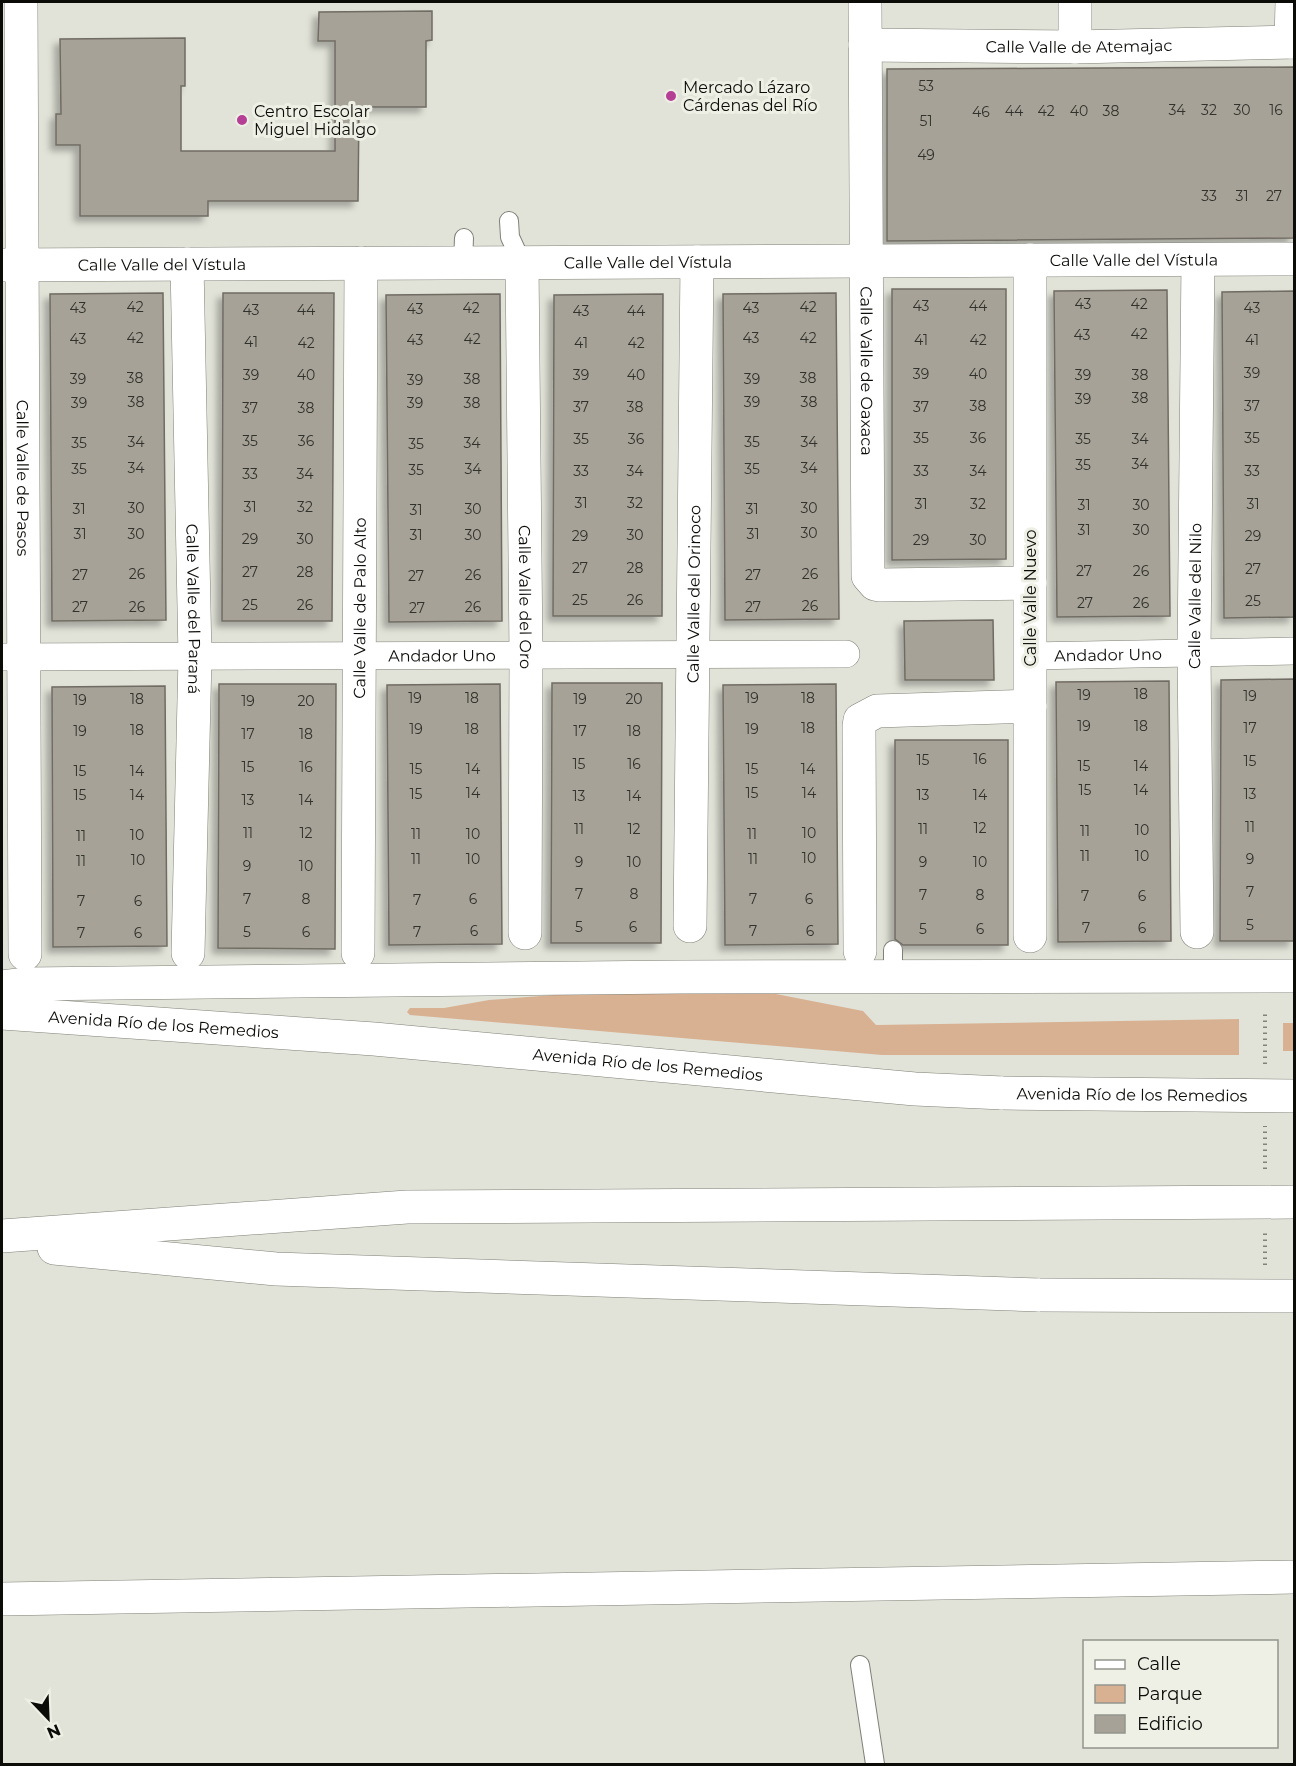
<svg xmlns="http://www.w3.org/2000/svg" width="1296" height="1766" font-family="Montserrat,sans-serif">
<defs>
<filter id="shadow"><feDropShadow dx="-5.5" dy="5.5" stdDeviation="3" flood-color="#0004"/></filter>
</defs>
<rect width="100%" height="100%" fill="#e1e3d8"/>
<!-- green -->
<path fill="#d8b192" d="M607 991 776 994 863 1011 876 1025 1239 1019V1055H882L410 1015 407 1012 410 1008H444L489 1000Z
M1283 1023H1294V1051H1283Z"/>
<!-- building -->
<path fill="#a6a298" stroke="#706c63" stroke-width="1.5" filter="url(#shadow)" d="M432 11V40L426 41V107H359L358 201H208V216H80V145H56V114H61L60 39 185 38V86H181V151H335V41H318L319 12Z
M1294 67V238L887 241V69Z
M892 289H1006V559L892 560Z
M1167 290 1170 616 1057 617 1054 291Z
M1294 291V617L1224 618 1222 292Z
M163 293 166 620 52 621 50 294Z
M223 293H334L332 621H222Z
M836 293 839 619 725 620 723 294Z
M500 294 502 621 389 622 386 295Z
M663 294 662 616H553L554 295Z
M993 620 994 680H905L904 621Z
M1294 679V941H1220L1221 680Z
M1169 681 1171 941 1058 942 1056 682Z
M552 683H662L661 943H551Z
M219 684H336L335 949 218 948Z
M500 684 502 944 389 945 387 685Z
M836 684 838 944 725 945 723 685Z
M165 686 167 946 53 947 52 687Z
M895 740H1008V945H903L895 939Z"/>
<g fill="none" stroke-linecap="round" stroke-linejoin="round">
<!-- service casing -->
<g stroke="#7f8177" stroke-width="20">
<path id="service" d="M509 221 510 237 522 263
M463 263 464 238
M893 950V977
M860 1665 875 1764"/>
</g>
<!-- pedestrian casing -->
<g stroke="#7f8177" stroke-width="28">
<g id="pedestrian">
<path id="s1" d="M1030 656 1294 651"/>
<path id="s2" d="M2 657 846 654"/>
</g>
</g>
<!-- minor casing -->
<g stroke="#7f8177" stroke-width="34">
<g id="minor">
<path id="s3" d="M21 2 25 954"/>
<path id="s4" d="M865 2 868 576 875 584 880 585 1030 583"/>
<path d="M1075 2V47"/>
<path d="M1291 42 1292 2"/>
<path id="s5" d="M865 45 1075 47 1294 42"/>
<path d="M1030 260V936"/>
<path id="s6" d="M522 263 526 655 525 933"/>
<path id="s7" d="M187 264 195 657 188 953"/>
<path id="s8" d="M2 265 1294 259"/>
<path id="s9" d="M690 926 697 262"/>
<path id="s10" d="M1197 932 1194 653 1198 260"/>
<path d="M860 951 859 726 860 720 877 711 1030 706"/>
<path id="s11" d="M358 953 361 263"/>
<path d="M2 1599 1294 1577"/>
</g>
</g>
<!-- trunk casing -->
<g stroke="#7f8177" stroke-width="34">
<g id="trunk">
<path d="M2 987 25 984 680 977 1294 976"/>
<path id="s12" d="M2 1013 374 1039 915 1089 1003 1093"/>
<path d="M2 1236 407 1207 1294 1202"/>
<path d="M54 1248 276 1269 1040 1295"/>
</g>
</g>
<!-- path -->
<path stroke="#81827a" stroke-width="4" stroke-dasharray="1.5 4.5" stroke-linecap="butt" d="M1265 1064V1014
M1265 1169V1126
M1265 1265V1233"/>
<!-- service -->
<use href="#service" stroke="#fff" stroke-width="18"/>
<!-- pedestrian -->
<use href="#pedestrian" stroke="#fff" stroke-width="27"/>
<!-- minor -->
<use href="#minor" stroke="#fff" stroke-width="33"/>
<!-- trunk -->
<use href="#trunk" stroke="#fff" stroke-width="33"/>
<!-- trunk-bridge casing -->
<g stroke="#7f8177" stroke-width="34" stroke-linecap="butt">
<g id="trunk-bridge">
<path id="s13" d="M1003 1093 1294 1096"/>
<path d="M1040 1295 1294 1296"/>
</g>
</g>
<!-- trunk-bridge -->
<use href="#trunk-bridge" stroke="#fff" stroke-width="33"/>
</g>
<!-- markers -->
<g fill="#b63f96" stroke="#eef0e5" stroke-width="2">
<circle cx="671" cy="96" r="6"/>
<circle cx="242" cy="120" r="6"/>
</g>
<g text-anchor="middle" dominant-baseline="central" stroke-width="6" stroke-linejoin="round" paint-order="stroke">
<!-- number labels -->
<g font-size="14" fill="#32322c">
<text x="926" y="86">53</text>
<text x="1177" y="110">34</text>
<text x="1209" y="110">32</text>
<text x="1242" y="110">30</text>
<text x="1276" y="110">16</text>
<text x="1014" y="111">44</text>
<text x="1046" y="111">42</text>
<text x="1079" y="111">40</text>
<text x="1111" y="111">38</text>
<text x="981" y="112">46</text>
<text x="926" y="121">51</text>
<text x="926" y="155">49</text>
<text x="1209" y="196">33</text>
<text x="1242" y="196">31</text>
<text x="1274" y="196">27</text>
<text x="1083" y="304">43</text>
<text x="1139" y="304">42</text>
<text x="921" y="306">43</text>
<text x="978" y="306">44</text>
<text x="135" y="307">42</text>
<text x="808" y="307">42</text>
<text x="78" y="308">43</text>
<text x="471" y="308">42</text>
<text x="751" y="308">43</text>
<text x="1252" y="308">43</text>
<text x="415" y="309">43</text>
<text x="251" y="310">43</text>
<text x="306" y="310">44</text>
<text x="581" y="311">43</text>
<text x="636" y="311">44</text>
<text x="1139" y="334">42</text>
<text x="1082" y="335">43</text>
<text x="135" y="338">42</text>
<text x="751" y="338">43</text>
<text x="808" y="338">42</text>
<text x="78" y="339">43</text>
<text x="472" y="339">42</text>
<text x="415" y="340">43</text>
<text x="921" y="340">41</text>
<text x="978" y="340">42</text>
<text x="1252" y="340">41</text>
<text x="251" y="342">41</text>
<text x="306" y="343">42</text>
<text x="581" y="343">41</text>
<text x="636" y="343">42</text>
<text x="1252" y="373">39</text>
<text x="921" y="374">39</text>
<text x="978" y="374">40</text>
<text x="251" y="375">39</text>
<text x="306" y="375">40</text>
<text x="581" y="375">39</text>
<text x="636" y="375">40</text>
<text x="1083" y="375">39</text>
<text x="1140" y="375">38</text>
<text x="135" y="378">38</text>
<text x="808" y="378">38</text>
<text x="78" y="379">39</text>
<text x="472" y="379">38</text>
<text x="752" y="379">39</text>
<text x="415" y="380">39</text>
<text x="1140" y="398">38</text>
<text x="1083" y="399">39</text>
<text x="136" y="402">38</text>
<text x="752" y="402">39</text>
<text x="809" y="402">38</text>
<text x="79" y="403">39</text>
<text x="415" y="403">39</text>
<text x="472" y="403">38</text>
<text x="978" y="406">38</text>
<text x="1252" y="406">37</text>
<text x="581" y="407">37</text>
<text x="635" y="407">38</text>
<text x="921" y="407">37</text>
<text x="250" y="408">37</text>
<text x="306" y="408">38</text>
<text x="921" y="438">35</text>
<text x="978" y="438">36</text>
<text x="1252" y="438">35</text>
<text x="581" y="439">35</text>
<text x="636" y="439">36</text>
<text x="1083" y="439">35</text>
<text x="1140" y="439">34</text>
<text x="250" y="441">35</text>
<text x="306" y="441">36</text>
<text x="136" y="442">34</text>
<text x="752" y="442">35</text>
<text x="809" y="442">34</text>
<text x="79" y="443">35</text>
<text x="472" y="443">34</text>
<text x="416" y="444">35</text>
<text x="1140" y="464">34</text>
<text x="1083" y="465">35</text>
<text x="136" y="468">34</text>
<text x="809" y="468">34</text>
<text x="79" y="469">35</text>
<text x="473" y="469">34</text>
<text x="752" y="469">35</text>
<text x="416" y="470">35</text>
<text x="581" y="471">33</text>
<text x="635" y="471">34</text>
<text x="921" y="471">33</text>
<text x="978" y="471">34</text>
<text x="1252" y="471">33</text>
<text x="250" y="474">33</text>
<text x="305" y="474">34</text>
<text x="581" y="503">31</text>
<text x="635" y="503">32</text>
<text x="921" y="504">31</text>
<text x="978" y="504">32</text>
<text x="1253" y="504">31</text>
<text x="1084" y="505">31</text>
<text x="1141" y="505">30</text>
<text x="250" y="507">31</text>
<text x="305" y="507">32</text>
<text x="136" y="508">30</text>
<text x="809" y="508">30</text>
<text x="79" y="509">31</text>
<text x="473" y="509">30</text>
<text x="752" y="509">31</text>
<text x="416" y="510">31</text>
<text x="1084" y="530">31</text>
<text x="1141" y="530">30</text>
<text x="809" y="533">30</text>
<text x="80" y="534">31</text>
<text x="136" y="534">30</text>
<text x="753" y="534">31</text>
<text x="416" y="535">31</text>
<text x="473" y="535">30</text>
<text x="635" y="535">30</text>
<text x="580" y="536">29</text>
<text x="1253" y="536">29</text>
<text x="250" y="539">29</text>
<text x="305" y="539">30</text>
<text x="921" y="540">29</text>
<text x="978" y="540">30</text>
<text x="580" y="568">27</text>
<text x="635" y="568">28</text>
<text x="1253" y="569">27</text>
<text x="1084" y="571">27</text>
<text x="1141" y="571">26</text>
<text x="250" y="572">27</text>
<text x="305" y="572">28</text>
<text x="137" y="574">26</text>
<text x="810" y="574">26</text>
<text x="80" y="575">27</text>
<text x="473" y="575">26</text>
<text x="753" y="575">27</text>
<text x="416" y="576">27</text>
<text x="580" y="600">25</text>
<text x="635" y="600">26</text>
<text x="1253" y="601">25</text>
<text x="1085" y="603">27</text>
<text x="1141" y="603">26</text>
<text x="250" y="605">25</text>
<text x="305" y="605">26</text>
<text x="810" y="606">26</text>
<text x="80" y="607">27</text>
<text x="137" y="607">26</text>
<text x="473" y="607">26</text>
<text x="753" y="607">27</text>
<text x="417" y="608">27</text>
<text x="1141" y="694">18</text>
<text x="1084" y="695">19</text>
<text x="1250" y="696">19</text>
<text x="415" y="698">19</text>
<text x="472" y="698">18</text>
<text x="752" y="698">19</text>
<text x="808" y="698">18</text>
<text x="137" y="699">18</text>
<text x="580" y="699">19</text>
<text x="634" y="699">20</text>
<text x="80" y="700">19</text>
<text x="248" y="701">19</text>
<text x="306" y="701">20</text>
<text x="1084" y="726">19</text>
<text x="1141" y="726">18</text>
<text x="808" y="728">18</text>
<text x="1250" y="728">17</text>
<text x="416" y="729">19</text>
<text x="472" y="729">18</text>
<text x="752" y="729">19</text>
<text x="137" y="730">18</text>
<text x="80" y="731">19</text>
<text x="580" y="731">17</text>
<text x="634" y="731">18</text>
<text x="248" y="734">17</text>
<text x="306" y="734">18</text>
<text x="980" y="759">16</text>
<text x="923" y="760">15</text>
<text x="1250" y="761">15</text>
<text x="579" y="764">15</text>
<text x="634" y="764">16</text>
<text x="1084" y="766">15</text>
<text x="1141" y="766">14</text>
<text x="248" y="767">15</text>
<text x="306" y="767">16</text>
<text x="416" y="769">15</text>
<text x="473" y="769">14</text>
<text x="752" y="769">15</text>
<text x="808" y="769">14</text>
<text x="80" y="771">15</text>
<text x="137" y="771">14</text>
<text x="1085" y="790">15</text>
<text x="1141" y="790">14</text>
<text x="473" y="793">14</text>
<text x="752" y="793">15</text>
<text x="809" y="793">14</text>
<text x="416" y="794">15</text>
<text x="1250" y="794">13</text>
<text x="80" y="795">15</text>
<text x="137" y="795">14</text>
<text x="923" y="795">13</text>
<text x="980" y="795">14</text>
<text x="579" y="796">13</text>
<text x="634" y="796">14</text>
<text x="248" y="800">13</text>
<text x="306" y="800">14</text>
<text x="1250" y="827">11</text>
<text x="980" y="828">12</text>
<text x="579" y="829">11</text>
<text x="634" y="829">12</text>
<text x="923" y="829">11</text>
<text x="1142" y="830">10</text>
<text x="1085" y="831">11</text>
<text x="248" y="833">11</text>
<text x="306" y="833">12</text>
<text x="809" y="833">10</text>
<text x="416" y="834">11</text>
<text x="473" y="834">10</text>
<text x="752" y="834">11</text>
<text x="137" y="835">10</text>
<text x="81" y="836">11</text>
<text x="1085" y="856">11</text>
<text x="1142" y="856">10</text>
<text x="809" y="858">10</text>
<text x="416" y="859">11</text>
<text x="473" y="859">10</text>
<text x="753" y="859">11</text>
<text x="1250" y="859">9</text>
<text x="138" y="860">10</text>
<text x="81" y="861">11</text>
<text x="579" y="862">9</text>
<text x="634" y="862">10</text>
<text x="923" y="862">9</text>
<text x="980" y="862">10</text>
<text x="247" y="866">9</text>
<text x="306" y="866">10</text>
<text x="1250" y="892">7</text>
<text x="579" y="894">7</text>
<text x="634" y="894">8</text>
<text x="923" y="895">7</text>
<text x="980" y="895">8</text>
<text x="1085" y="896">7</text>
<text x="1142" y="896">6</text>
<text x="247" y="899">7</text>
<text x="306" y="899">8</text>
<text x="473" y="899">6</text>
<text x="753" y="899">7</text>
<text x="809" y="899">6</text>
<text x="417" y="900">7</text>
<text x="81" y="901">7</text>
<text x="138" y="901">6</text>
<text x="1250" y="925">5</text>
<text x="579" y="927">5</text>
<text x="633" y="927">6</text>
<text x="1086" y="928">7</text>
<text x="1142" y="928">6</text>
<text x="923" y="929">5</text>
<text x="980" y="929">6</text>
<text x="474" y="931">6</text>
<text x="753" y="931">7</text>
<text x="810" y="931">6</text>
<text x="247" y="932">5</text>
<text x="306" y="932">6</text>
<text x="417" y="932">7</text>
<text x="81" y="933">7</text>
<text x="138" y="933">6</text>
</g>
<!-- street labels -->
<g font-size="16" fill="#0b0c08" stroke="#eef0e5">
<text stroke="none"><textPath href="#s5" startOffset="214">Calle Valle de Atemajac</textPath></text>
<text stroke="none"><textPath href="#s8" startOffset="1132">Calle Valle del Vístula</textPath></text>
<text stroke="none"><textPath href="#s8" startOffset="646">Calle Valle del Vístula</textPath></text>
<text stroke="none"><textPath href="#s8" startOffset="160">Calle Valle del Vístula</textPath></text>
<text stroke="none"><textPath href="#s4" startOffset="369">Calle Valle de Oaxaca</textPath></text>
<text stroke="none"><textPath href="#s3" startOffset="476">Calle Valle de Pasos</textPath></text>
<text stroke="none"><textPath href="#s9" startOffset="332">Calle Valle del Orinoco</textPath></text>
<text stroke="none"><textPath href="#s10" startOffset="336">Calle Valle del Nilo</textPath></text>
<text stroke="none"><textPath href="#s6" startOffset="334">Calle Valle del Oro</textPath></text>
<text transform="translate(1030 598) rotate(-90)">Calle Valle Nuevo</text>
<text stroke="none"><textPath href="#s11" startOffset="345">Calle Valle de Palo Alto</textPath></text>
<text stroke="none"><textPath href="#s7" startOffset="345">Calle Valle del Paraná</textPath></text>
<text stroke="none"><textPath href="#s1" startOffset="78">Andador Uno</textPath></text>
<text stroke="none"><textPath href="#s2" startOffset="440">Andador Uno</textPath></text>
<text stroke="none"><textPath href="#s12" startOffset="162">Avenida Río de los Remedios</textPath></text>
<text stroke="none"><textPath href="#s12" startOffset="648">Avenida Río de los Remedios</textPath></text>
<text stroke="none"><textPath href="#s13" startOffset="129">Avenida Río de los Remedios</textPath></text>
</g>
<!-- poi labels -->
<g font-size="16" fill="#0b0c08" stroke="#eef0e5" text-anchor="start">
<text x="683" y="87">Mercado Lázaro<tspan x="683" dy="18">Cárdenas del Río</tspan></text>
<text x="254" y="111">Centro Escolar<tspan x="254" dy="18">Miguel Hidalgo</tspan></text>
</g>
</g>
<!-- border -->
<rect width="1296" height="1766" fill="none" stroke="#0b0c08" stroke-width="6"/>
<!-- legend -->
<rect x="1083" y="1640" width="195" height="108" fill="#eef0e5" stroke="#93958d" stroke-width="1.5"/>
<rect x="1095" y="1660" width="30" height="9" fill="#ffffff" stroke="#93958d" stroke-width="1.5"/>
<text x="1137" y="1670" font-size="18" fill="#0b0c08">Calle</text>
<rect x="1095" y="1685" width="30" height="18" fill="#d8b192" stroke="#93958d" stroke-width="1.5"/>
<text x="1137" y="1700" font-size="18" fill="#0b0c08">Parque</text>
<rect x="1095" y="1715" width="30" height="18" fill="#a6a298" stroke="#93958d" stroke-width="1.5"/>
<text x="1137" y="1730" font-size="18" fill="#0b0c08">Edificio</text>
<!-- north arrow -->
<g transform="translate(48 1718) rotate(157)" stroke="#eef0e5" stroke-width="4.5" paint-order="stroke">
<path d="M0-4.5L10 22L0 15L-10 22Z" fill="#0b0c08"/>
<text y="-9" font-size="16" font-weight="bold" text-anchor="middle" fill="#0b0c08">N</text>
</g>
</svg>
